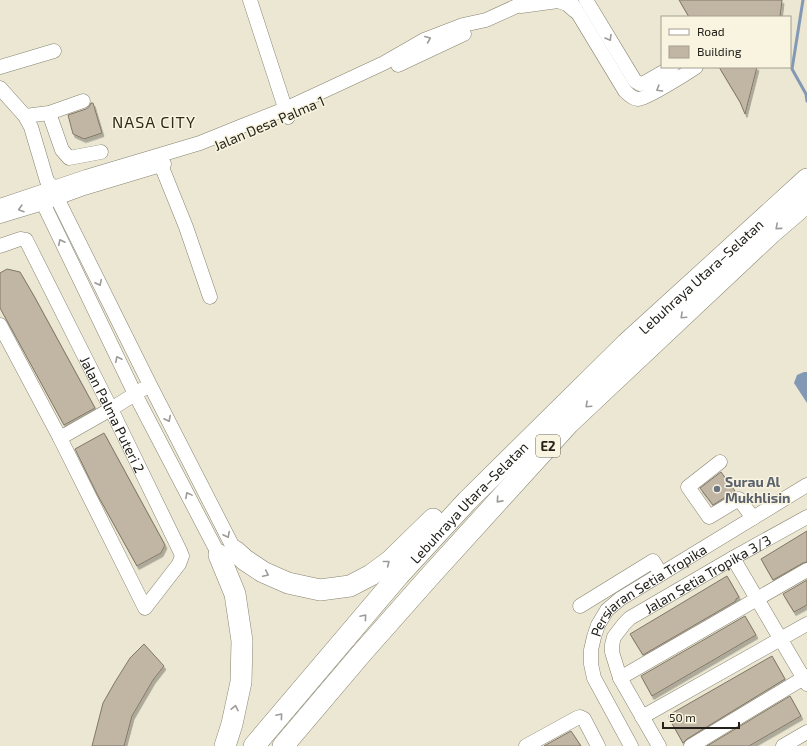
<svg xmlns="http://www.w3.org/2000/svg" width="807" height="746" font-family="'Exo 2',sans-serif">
<defs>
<filter id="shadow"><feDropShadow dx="2" dy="3.5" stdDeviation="0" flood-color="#0004"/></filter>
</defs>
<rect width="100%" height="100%" fill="#ebe7d2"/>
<!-- water -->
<path fill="#8298b5" d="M804 372H807V403L794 383 797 375Z"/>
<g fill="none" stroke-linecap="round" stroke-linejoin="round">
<!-- stream -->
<path stroke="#8298b5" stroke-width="3" d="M803 0 792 69 806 94 807 101"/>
</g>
<!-- building -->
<path fill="#c1b6a4" stroke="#817766" filter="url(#shadow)" d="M679 0H782L780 17H689Z
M719 67H757L745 114 740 102Z
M91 103H93L102 133 84 139 73 134 68 115 86 109 89 107Z
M7 269 20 272 34 296 95 408 64 425 0 308V273Z
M104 433 165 545 161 553 137 566 97 494 75 449Z
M721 472 735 491 713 505 700 488Z
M807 531V562L803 563 773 580 761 559Z
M727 576 739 597 736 599V601L643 655 630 634Z
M807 580V605L794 612 783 594Z
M745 616 756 635 652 696 641 676Z
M144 644 164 666 153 680 132 716 124 746H92L103 703 115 682 130 658Z
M772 656 785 679 687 739 683 743 669 718V715Z
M790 696 801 716 749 746H707Z
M571 731 581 746H544Z"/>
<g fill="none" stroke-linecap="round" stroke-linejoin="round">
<!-- minor casing -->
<g stroke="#878370" stroke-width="15">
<g id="minor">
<path d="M250 0 288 117"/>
<path d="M570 0 625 91C628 94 633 99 638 99 646 99 687 73 696 67"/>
<path d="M586 0 635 81 640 84 644 83 672 67"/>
<path d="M521 6 558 1 567 4 575 11"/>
<path d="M398 65 464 34"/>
<path d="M0 67 54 51"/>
<path d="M0 88 25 116 31 127 47 181 54 188 57 198 150 385 235 551"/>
<path d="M49 113 62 150 69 158 101 152"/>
<path d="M25 116 49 113 83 101"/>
<path d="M161 165 186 227 210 297"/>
<path d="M42 195 43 203 135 394 219 555"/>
<path d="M0 206 86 177 200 143 242 126 285 109 384 63 424 40 463 25 486 20 530 0"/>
<path d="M0 216 43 203 84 188 164 164"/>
<path id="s1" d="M0 246 20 239 26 240 111 409 180 551 182 556 179 564 145 608 60 438 0 325"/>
<path d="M60 438 111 409 143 389"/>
<path d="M720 462 688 487 709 517 739 499 753 518"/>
<path d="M733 558 807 684"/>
<path d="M580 606 653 561 661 574"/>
<path d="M620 678 807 570"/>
<path d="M642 717 807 624"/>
<path d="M526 746 577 718 580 717 584 719 598 746"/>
<path id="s2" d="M631 746 594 678 591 664V650L594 637 598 625 607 610 620 599 661 574 807 485"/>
<path id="s3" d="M659 746 620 678 612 652V645L614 637 624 624 630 618 733 558 807 517"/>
<path d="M691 746 807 676"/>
<path d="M783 746 807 732"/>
</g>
</g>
<!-- highway casing -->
<g stroke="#878370" stroke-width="22">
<g id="highway">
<path d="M235 551 245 560 263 572 288 583 320 590 350 586 371 575 390 561 433 519"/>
<path d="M219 555 235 594 242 641 241 682 232 724 225 746"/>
<path id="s4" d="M254 746 399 575 467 501 626 344 807 179"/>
<path d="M283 746 361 654 430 576 569 423 770 234 807 202"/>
</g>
</g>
<!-- minor -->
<use href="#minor" stroke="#fff" stroke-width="14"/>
<!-- highway -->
<use href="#highway" stroke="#fff" stroke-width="21"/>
</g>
<!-- one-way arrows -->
<defs><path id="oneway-chevron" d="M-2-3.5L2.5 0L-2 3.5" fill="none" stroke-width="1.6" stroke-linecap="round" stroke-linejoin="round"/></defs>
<g stroke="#9c9b98">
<use href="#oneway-chevron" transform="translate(609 38) rotate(59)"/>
<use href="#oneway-chevron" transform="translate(428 39) rotate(-23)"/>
<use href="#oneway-chevron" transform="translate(659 89) rotate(149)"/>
<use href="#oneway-chevron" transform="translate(21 209) rotate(163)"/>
<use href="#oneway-chevron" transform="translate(778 227) rotate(139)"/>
<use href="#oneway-chevron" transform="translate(61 242) rotate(-116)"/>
<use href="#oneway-chevron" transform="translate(99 283) rotate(64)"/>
<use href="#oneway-chevron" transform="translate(683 316) rotate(137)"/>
<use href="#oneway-chevron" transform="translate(118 359) rotate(-116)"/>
<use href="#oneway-chevron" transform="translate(588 405) rotate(137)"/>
<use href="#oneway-chevron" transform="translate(168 419) rotate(63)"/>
<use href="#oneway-chevron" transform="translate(188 495) rotate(-118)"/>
<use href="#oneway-chevron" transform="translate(499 500) rotate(132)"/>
<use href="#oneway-chevron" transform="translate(227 535) rotate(63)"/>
<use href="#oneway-chevron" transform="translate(387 563) rotate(-38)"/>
<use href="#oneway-chevron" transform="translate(266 574) rotate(25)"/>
<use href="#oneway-chevron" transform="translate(364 617) rotate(-50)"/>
<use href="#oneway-chevron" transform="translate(235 708) rotate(-78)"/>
<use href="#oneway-chevron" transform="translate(280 716) rotate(-50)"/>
</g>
<!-- markers -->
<circle fill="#6b7280" stroke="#f8f4df" stroke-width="1.5" cx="717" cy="489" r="4"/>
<g text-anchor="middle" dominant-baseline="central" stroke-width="3" stroke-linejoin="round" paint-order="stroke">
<!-- shield labels -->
<rect fill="#f8f4df" stroke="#636055" stroke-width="1" x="536" y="435" width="24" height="22" rx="3"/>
<g font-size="13" font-weight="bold" fill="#23211a">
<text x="548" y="446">E2</text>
</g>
<!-- street labels -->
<g font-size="14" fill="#23211a" stroke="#f8f4df">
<text transform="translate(269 123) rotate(-23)">Jalan Desa Palma 1</text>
<text stroke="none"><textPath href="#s4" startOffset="649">Lebuhraya Utara–Selatan</textPath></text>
<text stroke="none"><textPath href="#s1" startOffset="222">Jalan Palma Puteri 2</textPath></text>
<text stroke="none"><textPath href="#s4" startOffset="325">Lebuhraya Utara–Selatan</textPath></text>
<text stroke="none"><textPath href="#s3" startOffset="235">Jalan Setia Tropika 3/3</textPath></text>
<text stroke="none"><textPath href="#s2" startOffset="193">Persiaran Setia Tropika</textPath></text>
</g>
<!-- worship labels -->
<g font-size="14" font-weight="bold" fill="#5b616d" stroke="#f8f4df" text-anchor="start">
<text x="725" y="481">Surau Al<tspan x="725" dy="16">Mukhlisin</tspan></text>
</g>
<!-- quarter labels -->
<g font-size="16" letter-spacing="1" fill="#2f2c1c" stroke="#f8f4df">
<text x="154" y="121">NASA CITY</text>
</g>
</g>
<!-- legend -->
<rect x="661" y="16" width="130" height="52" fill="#f8f4df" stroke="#a3a090"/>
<rect x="669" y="29" width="20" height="6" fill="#ffffff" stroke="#a3a090"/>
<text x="697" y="36" font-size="12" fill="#23211a">Road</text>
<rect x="669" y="46" width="20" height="12" fill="#c1b6a4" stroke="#a3a090"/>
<text x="697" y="56" font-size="12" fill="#23211a">Building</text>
<!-- scale -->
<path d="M663 722v6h76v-6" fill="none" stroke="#23211a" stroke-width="2"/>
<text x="669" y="722" font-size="12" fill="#23211a" stroke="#f8f4df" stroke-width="3" paint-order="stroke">50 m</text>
</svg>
